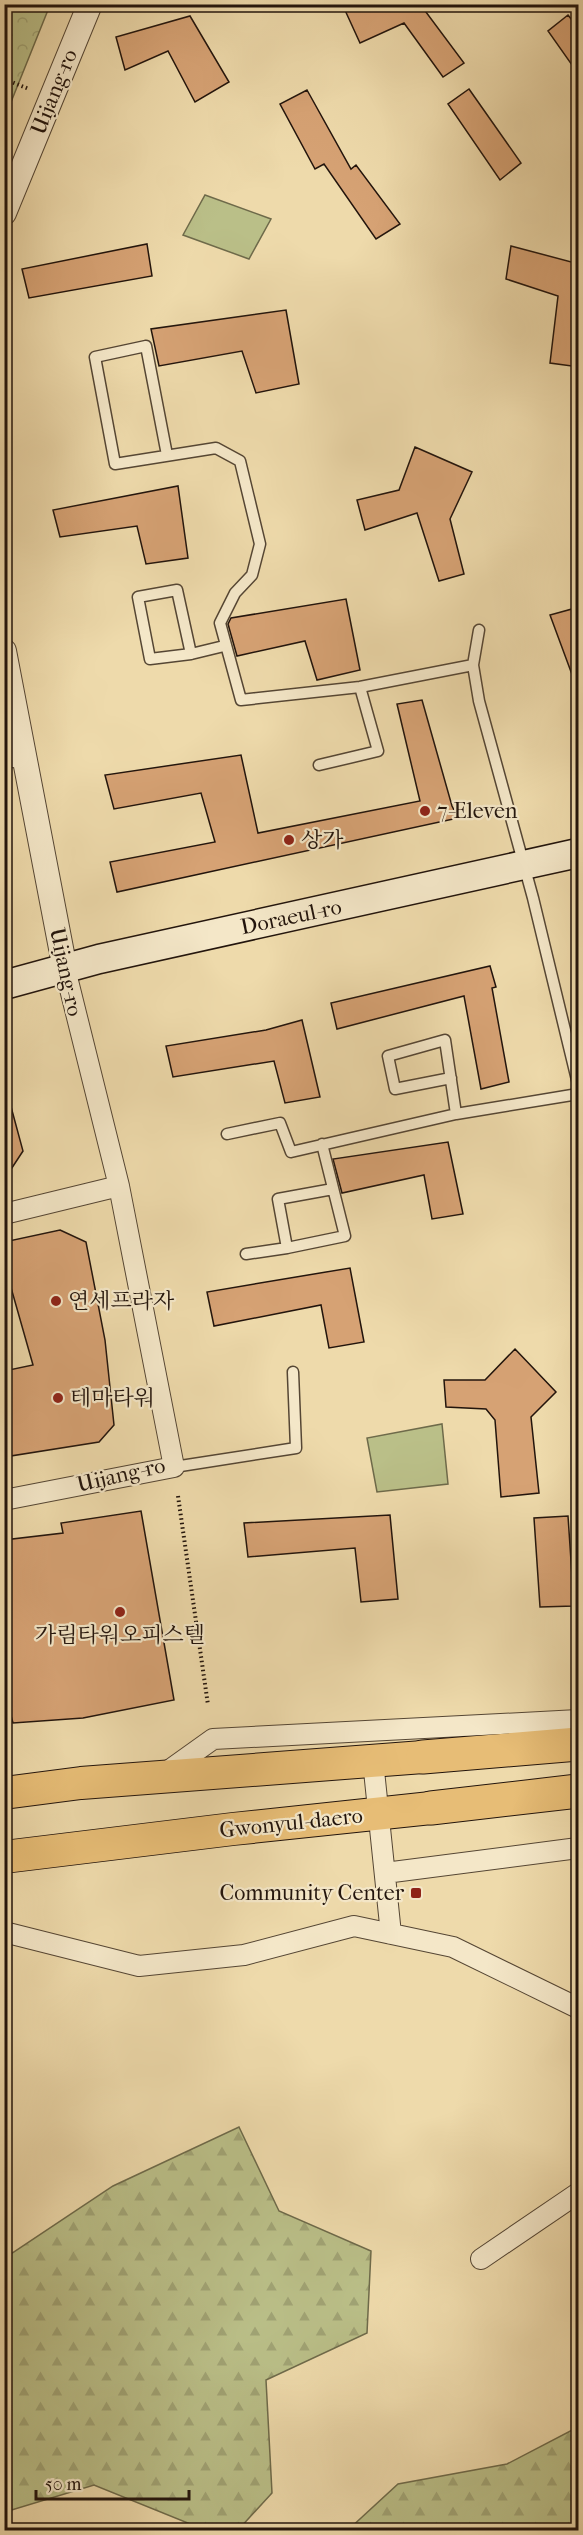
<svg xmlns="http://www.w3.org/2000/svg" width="583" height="2535" font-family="'IM FELL French Canon','Noto Serif KR',serif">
<defs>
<pattern id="forest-firs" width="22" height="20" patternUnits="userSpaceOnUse" patternTransform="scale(1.5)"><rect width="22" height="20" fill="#babf88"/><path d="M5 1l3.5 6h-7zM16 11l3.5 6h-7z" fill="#a0a374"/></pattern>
<pattern id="park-crowns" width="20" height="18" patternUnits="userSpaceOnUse" patternTransform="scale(1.5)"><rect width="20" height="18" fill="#babf88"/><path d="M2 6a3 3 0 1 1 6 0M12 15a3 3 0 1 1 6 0" fill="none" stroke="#a0a374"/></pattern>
</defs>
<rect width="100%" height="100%" fill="#eedaab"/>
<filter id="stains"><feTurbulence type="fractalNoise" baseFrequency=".00333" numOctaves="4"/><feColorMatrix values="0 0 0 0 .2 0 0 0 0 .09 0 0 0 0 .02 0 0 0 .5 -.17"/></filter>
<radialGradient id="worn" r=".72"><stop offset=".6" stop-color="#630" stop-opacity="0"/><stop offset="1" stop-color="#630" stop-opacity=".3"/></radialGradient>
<!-- forest -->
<path fill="url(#forest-firs)" stroke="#6e6a4a" stroke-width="1.5" d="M239 2127 279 2211 371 2251 367 2333 266 2380 272 2493 238 2530H205L94 2485 5 2512V2258L113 2186Z
M578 2427V2530H348L398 2484 507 2464Z"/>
<!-- park -->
<path fill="url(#park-crowns)" stroke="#6e6a4a" stroke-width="1.5" d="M5 4 50 5 5 117 4 5Z"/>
<!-- pitch -->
<path fill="#babf88" stroke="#6e6a4a" stroke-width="1.5" d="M205 195 271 219 249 259 183 235Z
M442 1424 448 1484 377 1492 367 1438Z"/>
<!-- building -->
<path fill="#d6a274" stroke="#22140c" stroke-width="1.5" d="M356 4H420L464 63 443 77 404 23 360 43 344 8Z
M568 15 579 29V75L548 31Z
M190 16 229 82 195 102 168 51 125 70 116 37Z
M469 89 521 163 500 180 448 104Z
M307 90 351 169 356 165 400 224 376 239 324 164 315 169 280 104Z
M147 244 152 276 29 298 22 269Z
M511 246 579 264V367L550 363 558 296 506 279Z
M286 310 299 384 256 393 242 351 159 366 151 329Z
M415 447 472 472 450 519 464 574 439 581 417 513 365 530 357 500 399 490Z
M178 486 188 558 146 564 137 526 60 537 53 510Z
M346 599 360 670 317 680 305 641 237 656 228 624 231 618Z
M572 609 579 626V688H577L550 615Z
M422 700 452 806 458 818 117 892 110 862 215 842 201 793 114 809 105 775 241 755 258 833 420 801 397 704Z
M490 966 496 987 492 988 509 1082 481 1089 464 996 337 1029 331 1003Z
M302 1020 320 1097 285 1103 274 1061 173 1077 166 1046 266 1030Z
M10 1103 23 1151 4 1180V1104Z
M448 1142 463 1214 432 1219 424 1175 342 1193 333 1159Z
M60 1230 86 1242 105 1340 114 1425 99 1442 4 1457V1371L33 1365 4 1263V1242Z
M350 1268 364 1342 329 1348 321 1305 214 1326 207 1292Z
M515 1349 556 1392 531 1417 539 1493 501 1497 495 1420 486 1409 446 1407 444 1380H485Z
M141 1511 174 1700 83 1718 13 1723 4 1690V1540L63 1533 61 1523Z
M390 1515 398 1599 361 1602 355 1548 248 1557 244 1523Z
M568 1516 574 1606 540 1607 534 1518Z"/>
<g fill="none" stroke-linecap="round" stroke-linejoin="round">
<!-- service casing -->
<g stroke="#554634" stroke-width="13">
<path id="service" d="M167 455 146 346 95 357 115 464 216 448 240 461 260 544 252 575 235 593 220 623 241 700 360 687 473 665
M479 630 473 665 479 701 533 898 578 1084
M191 654 177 590 138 597 150 659 191 654 224 646
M319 765 378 751 360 687
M451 1078 395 1089 388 1056 445 1040 456 1114
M227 1134 280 1123 291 1152 456 1114 578 1094
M322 1144 345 1236 287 1248 278 1199 333 1189
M246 1254 287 1248
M174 1467 296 1448 293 1372"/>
</g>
<!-- minor casing -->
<g stroke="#554634" stroke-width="22">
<path id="minor" d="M4 758 23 756
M4 1214 119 1186
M4 1500 174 1467 119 1186 65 969
M373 1761 391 1934
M164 1774 213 1739 578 1720
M385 1873 578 1848
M4 1932 139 1966 244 1955 354 1926 453 1947 578 2008
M481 2259 578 2193"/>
</g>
<!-- tertiary casing -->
<g stroke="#554634" stroke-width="26">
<path id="tertiary" d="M4 213 90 4
M4 651 65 969"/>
</g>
<!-- secondary casing -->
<g stroke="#22140c" stroke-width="31">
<path id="secondary" d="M4 985 99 959 578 853"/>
</g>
<!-- primary casing -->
<g stroke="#22140c" stroke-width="34">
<path id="primary" d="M4 1793 81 1783 423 1757
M4 1857 233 1829 431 1808"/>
</g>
<!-- trunk casing -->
<g stroke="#22140c" stroke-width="35">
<path id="trunk" d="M423 1757 578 1744
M431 1808 578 1791"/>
</g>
<!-- path -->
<path stroke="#22140c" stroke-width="4" stroke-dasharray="1.5 3" stroke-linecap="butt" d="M4 63 9 81 4 84
M9 81 29 89
M178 1496 208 1705"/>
<!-- service -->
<use href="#service" stroke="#f4e7c8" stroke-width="10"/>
<!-- minor -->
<use href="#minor" stroke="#f4e7c8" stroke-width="20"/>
<!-- tertiary -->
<use href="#tertiary" stroke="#f4e7c8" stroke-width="24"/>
<!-- secondary -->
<use href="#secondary" stroke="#f4e7c8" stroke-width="28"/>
<!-- primary -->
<use href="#primary" stroke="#e7bd76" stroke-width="32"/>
<!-- trunk -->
<use href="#trunk" stroke="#e7bd76" stroke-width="33"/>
</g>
<!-- markers -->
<g fill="#8f2418" stroke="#f4e7c8" stroke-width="2">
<circle cx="425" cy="811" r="6"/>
<circle cx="289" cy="840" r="6"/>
<circle cx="56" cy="1301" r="6"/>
<circle cx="58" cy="1398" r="6"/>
<circle cx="120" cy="1612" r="6"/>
<rect x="410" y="1887" width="12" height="12" rx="3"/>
</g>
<g text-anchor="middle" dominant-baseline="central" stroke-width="4.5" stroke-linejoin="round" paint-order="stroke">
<!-- street labels -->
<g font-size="22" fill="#22140c" stroke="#f4e7c8">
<text transform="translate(54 92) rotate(-68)">Uijang-ro</text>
<text transform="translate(291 917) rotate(-12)">Doraeul-ro</text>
<text transform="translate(66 972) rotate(78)">Uijang-ro</text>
<text transform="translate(121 1475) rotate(-13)">Uijang-ro</text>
<text transform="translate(291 1823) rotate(-6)">Gwonyul-daero</text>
</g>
<!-- poi labels -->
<g font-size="22" fill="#22140c" stroke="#f4e7c8" text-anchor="start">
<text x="437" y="811">7-Eleven</text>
<text x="301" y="840">상가</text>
<text x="68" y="1301">연세프라자</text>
<text x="70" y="1398">테마타워</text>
<text x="120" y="1635" text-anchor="middle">가림타워오피스텔</text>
<text x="404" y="1893" text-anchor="end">Community Center</text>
</g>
</g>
<!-- margin -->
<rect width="583" height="2535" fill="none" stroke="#eedaab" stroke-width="24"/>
<rect x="6" y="6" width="571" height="2523" fill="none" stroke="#22140c" stroke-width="3"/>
<rect x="12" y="12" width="559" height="2511" fill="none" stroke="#22140c" stroke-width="1.5"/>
<!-- scale -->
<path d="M36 2490v9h153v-9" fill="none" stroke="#22140c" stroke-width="3"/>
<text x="45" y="2490" font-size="18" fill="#22140c" stroke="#f4e7c8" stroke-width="4.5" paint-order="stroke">50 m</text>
<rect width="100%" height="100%" filter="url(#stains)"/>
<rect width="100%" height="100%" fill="url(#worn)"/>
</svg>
